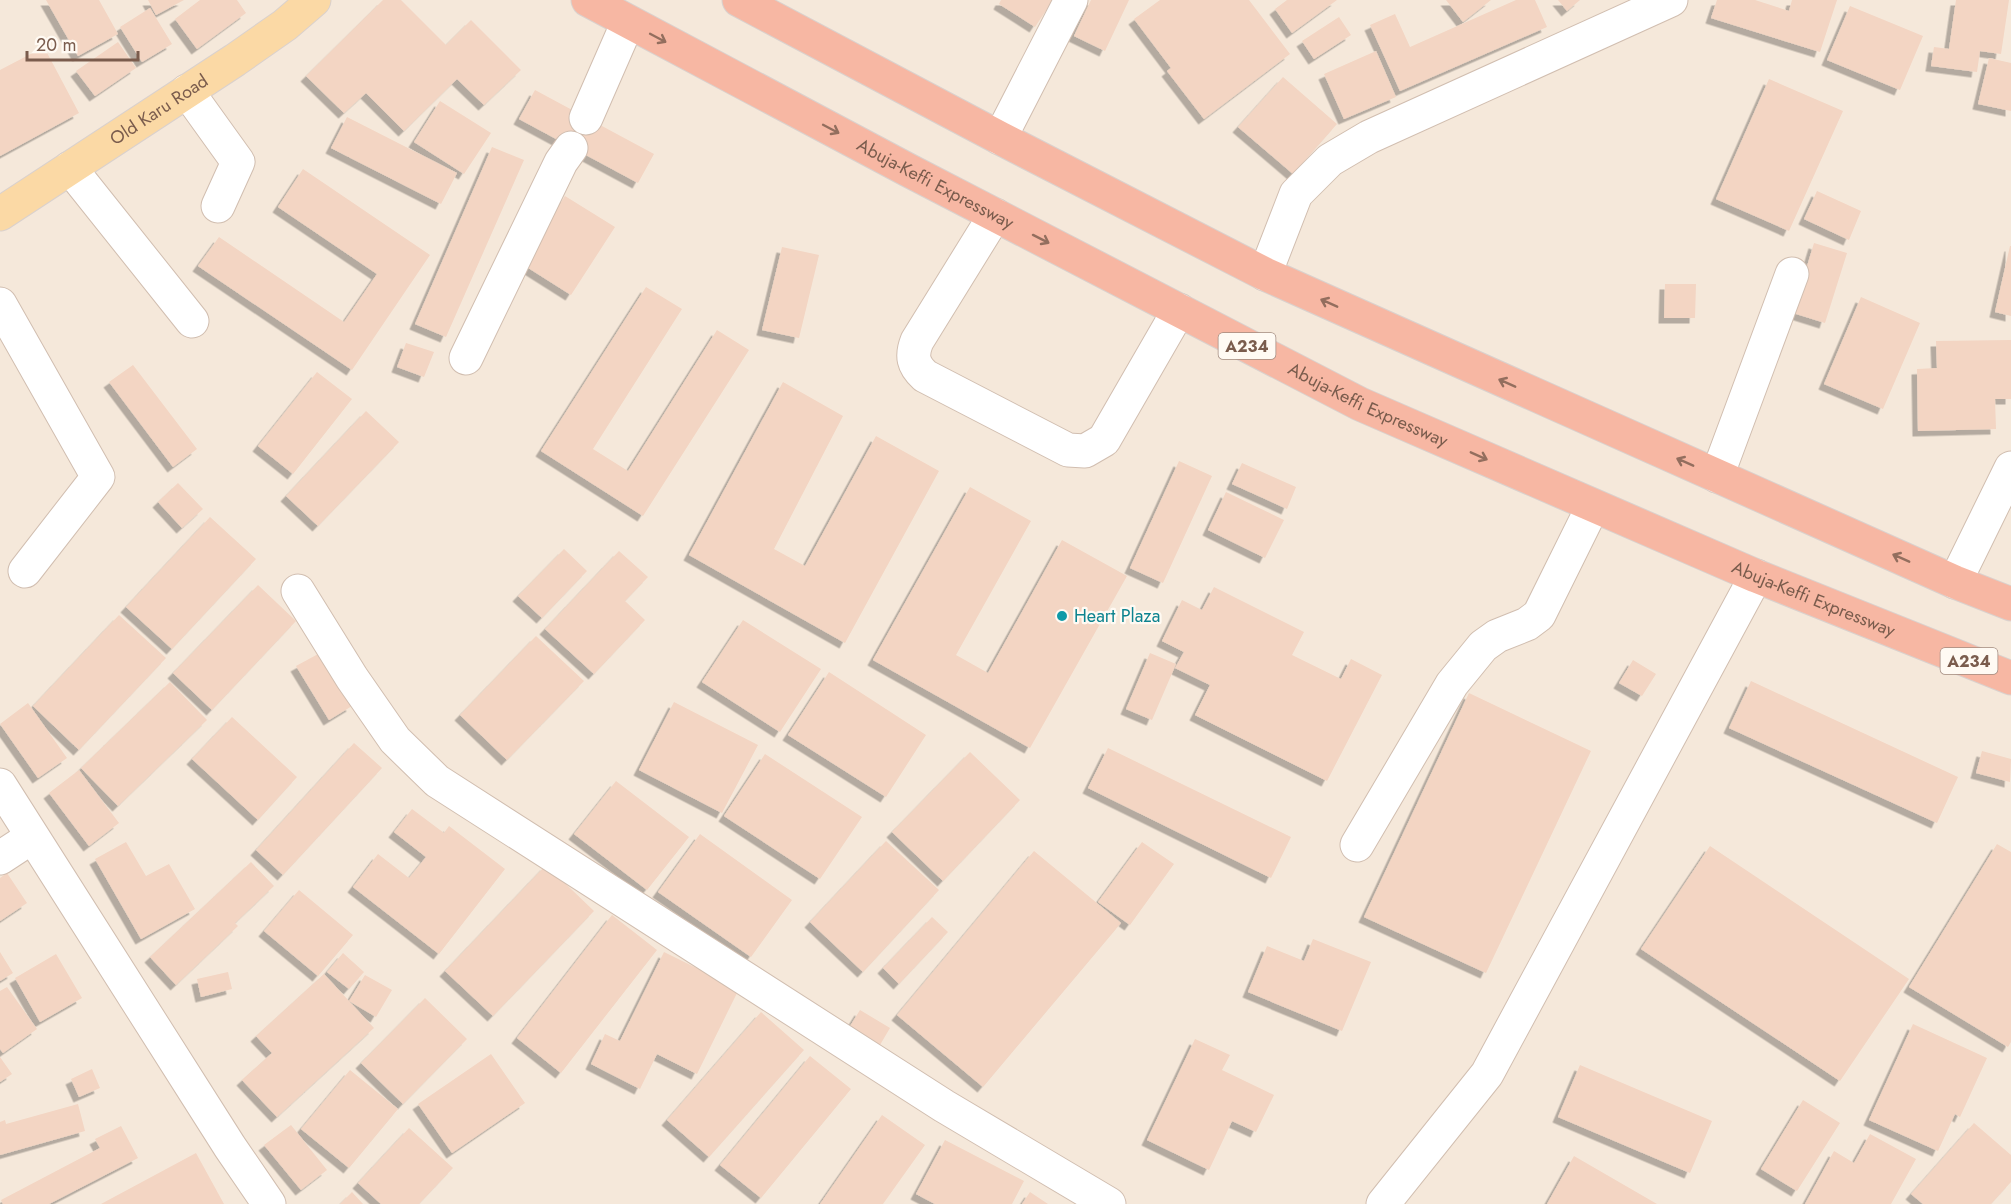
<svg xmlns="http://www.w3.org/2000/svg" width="2011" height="1204" font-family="Jost,sans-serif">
<defs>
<filter id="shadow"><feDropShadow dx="-5.5" dy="5.5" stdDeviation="0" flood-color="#0004"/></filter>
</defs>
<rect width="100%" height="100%" fill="#fdf6ec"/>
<!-- residential -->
<path fill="#f5e8da" d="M0 0H2011V1204H0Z"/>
<!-- building -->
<path fill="#f3d5c3" filter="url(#shadow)" d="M46 0H99L118 34 78 56Z
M148 0H184L156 15Z
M200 0H237L246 13 197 49 175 19Z
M383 0H401L446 45 471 20 521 70 484 105 457 79 404 131 366 93 344 113 306 76Z
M1001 0H1053L1035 27 999 4Z
M1091 0H1129L1105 51 1074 36Z
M1160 0H1249L1290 54 1204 119 1167 71 1171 68 1134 19Z
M1287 0H1337L1292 33 1275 9Z
M1446 0H1491L1463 22Z
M1516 0H1535L1547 27 1400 91 1370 25 1395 14 1410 47Z
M1558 0H1580L1567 11Z
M1717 0H1755L1789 11 1792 0H1837L1820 52 1711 18Z
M1956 0H2009L2001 54 1980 51 1977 72 1931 66 1934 47 1949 49Z
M1850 6 1923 36 1900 90 1827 60Z
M150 8 172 44 142 62 120 27Z
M1339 17 1351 35 1314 59 1302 41Z
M118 42 136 68 95 96 76 71Z
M44 47 79 113 0 156V70Z
M1376 51 1396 97 1344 119 1324 74Z
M1989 58 2011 63V111L1978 104Z
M1283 77 1337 124 1293 174 1238 127Z
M1769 79 1843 111 1789 231 1716 199Z
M535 90 654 154 638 183 519 119Z
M440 101 491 133 464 174 414 142Z
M347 117 457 173 441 204 331 148Z
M492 147 524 160 446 337 415 324Z
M303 169 430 255 352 370 198 266 219 237 344 322 377 274 278 207Z
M1817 191 1861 211 1849 240 1804 219Z
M565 196 615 227 571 295 522 264Z
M1814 243 1847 253 1825 323 1793 313Z
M2010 246H2011V316L1995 312Z
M782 247 819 255 799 338 762 330Z
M1665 284H1696L1695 318H1664Z
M646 287 682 309 593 449 628 471 717 330 749 350 643 516 541 451Z
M1861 297 1920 323 1883 409 1824 384Z
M2011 340V399H1995L1996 429 1918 431 1917 369 1937 368 1936 341Z
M406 343 434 352 424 377 397 367Z
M133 365 197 449 173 467 109 382Z
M317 372 352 399 293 474 258 446Z
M783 382 843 416 774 549 805 566 876 436 939 471 845 643 689 555Z
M366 411 399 442 318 526 286 496Z
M1179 461 1212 476 1163 583 1130 568Z
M1242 463 1296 487 1287 509 1232 484Z
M178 483 203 509 182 528 158 502Z
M970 487 1031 521 956 655 988 673 1062 540 1127 576 1030 748 873 660Z
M1226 492 1284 520 1265 558 1208 530Z
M210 517 256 559 172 649 126 607Z
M564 549 587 571 542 618 518 596Z
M619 551 648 577 625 601 645 620 594 674 545 629Z
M258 585 296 621 212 710 173 673Z
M1214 587 1304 632 1292 655 1341 679 1351 659 1382 675 1327 781 1195 715 1210 685 1175 668 1184 652 1162 641 1182 600 1202 610Z
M119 615 166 658 79 750 33 706Z
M743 620 821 669 780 732 702 682Z
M536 636 584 681 507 760 460 715Z
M320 653 352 706 329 720 296 666Z
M1150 653 1176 664 1152 720 1126 709Z
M1633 660 1656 674 1642 696 1619 683Z
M829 672 926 735 886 797 788 735Z
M1751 681 1958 777 1937 823 1729 728Z
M170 682 207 720 118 806 81 768Z
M1469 693 1591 751 1486 973 1364 917Z
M674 702 758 745 722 813 639 770Z
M28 703 67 758 38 778 0 724Z
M232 717 297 777 258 820 192 759Z
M354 743 382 768 283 875 256 850Z
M1108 748 1291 837 1271 878 1088 788Z
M1982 751 2011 759 2010 782 1976 773Z
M970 752 1020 800 943 881 892 832Z
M765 754 862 817 820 879 724 816Z
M79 770 119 823 89 846 49 793Z
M616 781 689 837 647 890 574 834Z
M412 809 444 833 449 826 505 869 439 954 353 887 378 854 409 878 426 857 394 832Z
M700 834 792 900 751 957 658 892Z
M886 841 939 890 863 972 810 922Z
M126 842 146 876 169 864 195 909 141 939 95 859Z
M1142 842 1174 864 1130 925 1098 902Z
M1997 844 2011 852V1042L2008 1047 1909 987Z
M1710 846 1909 979 1840 1081 1641 949Z
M1034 851 1121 923 983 1087 897 1015Z
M251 862 274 886 235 923 238 926 176 985 150 957Z
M546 865 594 911 493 1016 445 971Z
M7 873 27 903 0 921V878Z
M299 890 353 935 318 976 264 931Z
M612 915 657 950 561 1073 517 1038Z
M932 917 948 932 899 984 883 968Z
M1313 939 1371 962 1342 1031 1248 992 1267 946 1304 961Z
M0 952 13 973 0 981Z
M664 952 739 989 697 1074 657 1054 640 1089 591 1064 605 1034 620 1041Z
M343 953 364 972 349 989 327 972Z
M56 954 82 998 40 1022 15 978Z
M228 972 232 989 201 997 197 979Z
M324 974 374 1028 277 1117 242 1080 272 1053 256 1036Z
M365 975 392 990 376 1017 349 1001Z
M7 987 37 1029 3 1053 0 1049V991Z
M425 998 467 1039 403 1104 361 1063Z
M860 1010 890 1028 877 1050 847 1031Z
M761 1012 804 1050 709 1157 667 1120Z
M1913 1024 1987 1058 1960 1117 1955 1114 1938 1151 1869 1120Z
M1195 1039 1230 1055 1222 1070 1274 1095 1256 1132 1232 1121 1209 1170 1147 1140Z
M491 1054 525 1103 452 1153 418 1104Z
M810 1056 851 1089 761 1198 720 1165Z
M0 1057 12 1074 0 1082Z
M1580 1065 1712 1121 1690 1173 1558 1117Z
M92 1069 100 1088 79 1097 71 1079Z
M350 1070 398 1109 349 1168 301 1129Z
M1803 1100 1840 1123 1797 1191 1761 1169Z
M78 1104 85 1131 0 1155V1122L5 1120 6 1124Z
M882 1115 925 1145 883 1204H820Z
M1974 1123 2011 1155V1182L1991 1204H1923L1911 1194Z
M291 1125 327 1170 301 1190 264 1145Z
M121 1126 138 1158 49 1204H3L1 1200 100 1148 95 1139Z
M409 1128 453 1168 419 1204H381L358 1183Z
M1870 1134 1916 1159 1891 1204H1805L1834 1151 1854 1163Z
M945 1140 1024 1181 1012 1204H935L916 1194Z
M196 1153 224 1204H101Z
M1574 1156 1657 1204H1547Z
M352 1192 363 1204H340Z
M1030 1192 1048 1204H1022Z"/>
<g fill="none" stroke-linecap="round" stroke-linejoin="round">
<!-- minor casing -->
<g stroke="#d1beb0" stroke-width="35">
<path id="minor" d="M187 91 238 162 218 206
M586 118 628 22
M1000 138 1071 0
M70 168 192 321
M995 215 917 341C911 356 913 365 925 376L1068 450 1085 451 1104 440 1179 310
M1265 274 1296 194 1330 160 1369 137 1671 0
M0 304 98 477 25 571
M466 358 561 162 571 148
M1717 476 1792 274
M1955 582 2011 468
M298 591 352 678 395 740 437 781 944 1106 1109 1204
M0 785 230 1147 269 1204
M1357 845 1452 684 1483 646 1497 636 1527 624 1539 615 1593 506
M0 858 32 837
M1383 1204 1487 1074 1756 576"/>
</g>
<!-- major casing -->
<g stroke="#dad1cd" stroke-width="35">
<g id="major">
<path id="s1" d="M0 214 235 60 285 25 314 0"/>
</g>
</g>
<!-- highway casing -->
<g stroke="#dad1cd" stroke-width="35">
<g id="highway">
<path id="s2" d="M588 0 908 170 1360 404 1756 576 2011 678"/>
<path d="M739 0 1000 138 1265 274 1955 582 2011 604"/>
</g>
</g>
<!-- minor -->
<use href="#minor" stroke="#fff" stroke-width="33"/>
<!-- major -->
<use href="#major" stroke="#fbd9a5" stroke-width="33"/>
<!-- highway -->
<use href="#highway" stroke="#f7b7a3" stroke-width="33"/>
</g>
<!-- one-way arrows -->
<defs><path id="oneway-shaft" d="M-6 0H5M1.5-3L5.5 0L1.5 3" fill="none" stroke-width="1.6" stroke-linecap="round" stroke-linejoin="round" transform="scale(1.5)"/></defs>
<g stroke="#936e5e">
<use href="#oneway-shaft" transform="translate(658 38) rotate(28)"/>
<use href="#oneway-shaft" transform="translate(831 129) rotate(28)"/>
<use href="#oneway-shaft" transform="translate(1041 239) rotate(27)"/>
<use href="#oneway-shaft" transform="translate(1329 303) rotate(-156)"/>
<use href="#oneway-shaft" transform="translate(1507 383) rotate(-156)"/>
<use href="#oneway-shaft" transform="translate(1479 456) rotate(24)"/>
<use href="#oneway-shaft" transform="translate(1685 462) rotate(-156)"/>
<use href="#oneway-shaft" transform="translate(1901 558) rotate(-156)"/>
</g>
<!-- markers -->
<circle fill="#0f9aa8" stroke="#fffaf3" stroke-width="2" cx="1062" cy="616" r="6"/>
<g text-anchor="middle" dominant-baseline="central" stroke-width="4.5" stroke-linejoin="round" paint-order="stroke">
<!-- shield labels -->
<g fill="#fffaf3" stroke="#a28b7f" stroke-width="1.5">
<rect x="1218.5" y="333" width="57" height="26" rx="4.5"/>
<rect x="1940.5" y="648" width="57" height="26" rx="4.5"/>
</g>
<g font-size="16" font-weight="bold" fill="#7a5c4d">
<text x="1247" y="346">A234</text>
<text x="1969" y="661">A234</text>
</g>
<!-- street labels -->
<g font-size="18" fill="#7a5c4d" stroke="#fffaf3">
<text stroke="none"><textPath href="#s1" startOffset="190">Old Karu Road</textPath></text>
<text stroke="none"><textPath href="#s2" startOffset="393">Abuja-Keffi Expressway</textPath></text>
<text stroke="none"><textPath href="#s2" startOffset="879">Abuja-Keffi Expressway</textPath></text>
<text stroke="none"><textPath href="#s2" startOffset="1365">Abuja-Keffi Expressway</textPath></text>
</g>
<!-- culture labels -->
<g font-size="18" fill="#0d838f" stroke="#fffaf3" text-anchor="start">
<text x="1074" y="616">Heart Plaza</text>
</g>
</g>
<!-- scale -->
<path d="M27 51v9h111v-9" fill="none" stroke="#7a5c4d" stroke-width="3"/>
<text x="36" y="51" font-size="18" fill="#7a5c4d" stroke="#fffaf3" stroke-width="4.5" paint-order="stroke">20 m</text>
</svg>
